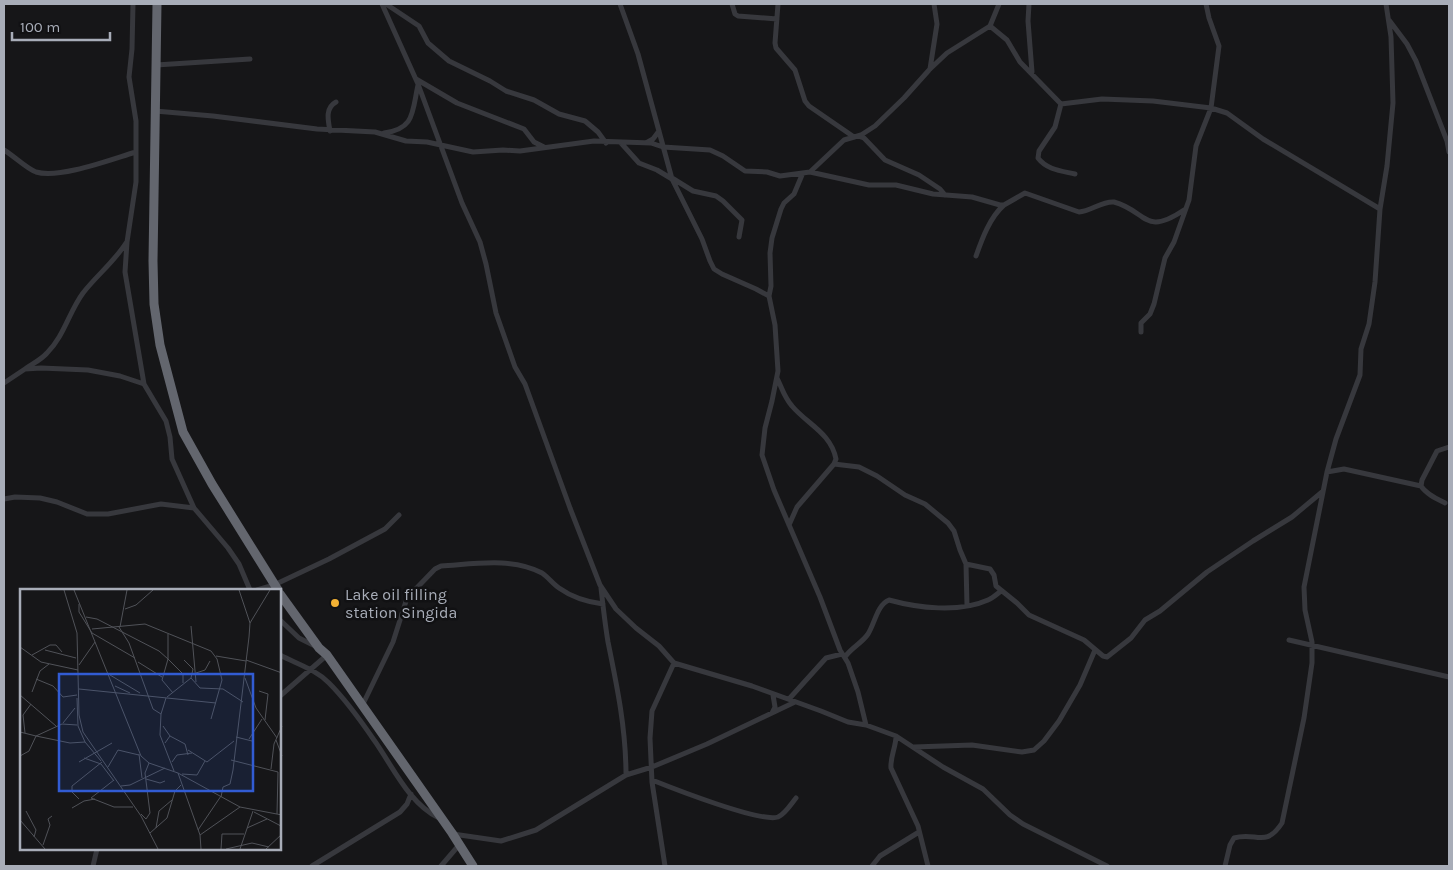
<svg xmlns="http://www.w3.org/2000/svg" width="1453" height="870" font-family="Karla,sans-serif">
<rect width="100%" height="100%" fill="#161618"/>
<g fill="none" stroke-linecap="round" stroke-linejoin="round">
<!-- street -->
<path stroke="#37383d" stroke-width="5" d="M133 4 132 49 129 77 136 121V182L127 242 125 272 144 384 166 421 170 437 172 459 194 508
M382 4 418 84 462 203 480 242 486 264 496 313 515 367 525 384 570 508 600 585 616 609 636 628 659 646 674 663 752 686 821 711 848 722 866 725 896 736 943 767 983 789 1010 815 1023 824 1107 866
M386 4 419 26 428 43 449 61 490 81 506 91 534 100 559 114 585 121 598 132 606 143
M620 4 638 54 672 179 702 239 710 261 714 269 722 274 756 289 769 296 775 325 778 371 772 401 765 428 762 455 774 490 820 597 840 650 848 663 858 692 866 725
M732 4 735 14 738 16 777 19
M778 4 775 43 776 48 795 70 805 101 809 106 854 137
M1029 4 1028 21 1032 72
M1389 20 1407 44 1416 61 1447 141 1449 152
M990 26 1007 40 1020 62 1061 104
M156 65 250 59
M930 69 937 24 934 4
M416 79 457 103 524 129 534 142 544 147
M1061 104 1102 99 1153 101 1211 108 1227 113 1263 139 1380 209
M1061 104 1055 127 1039 151 1038 158C1047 170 1062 171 1075 174
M155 111 213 116 317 129 375 132 406 141 427 142 473 152 503 150 520 151 594 141 651 143 663 147 710 150 723 156 745 171 767 172 780 176 810 172 869 185H896L933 194 972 197 1000 205H1004L1025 193 1079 212C1091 211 1102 201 1114 202 1147 211 1144 237 1184 210
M330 131C328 120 325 108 336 102
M384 133C415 129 412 112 418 85
M858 136 864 138 885 160 919 175 940 189 945 195
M621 143 639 163 657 170 672 179
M646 143 653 139 659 131
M4 150C14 156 27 169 36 172 60 179 112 159 136 152
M810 172 844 140 861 135 875 126 904 98 930 69 947 53 990 26 999 4
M672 178 693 191 716 196 723 201 742 220 739 237
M976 256C982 239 990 217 1004 205
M769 296 771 286 770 253 772 238 781 209 784 203 794 194 802 175
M1141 332V323L1150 314 1154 304 1165 258 1174 242 1189 200 1196 146 1211 108 1219 46 1209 18 1206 4
M25 369C32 364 41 360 47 353 64 336 69 312 83 293 97 275 114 262 126 243
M777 378C782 388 784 397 792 406 807 424 831 433 836 459L834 464 797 507 789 525
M4 383 25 369 41 368 88 370 120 376 144 384
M834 464 859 467 877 476 905 495 925 504 948 523 954 531 960 550 966 564 967 606
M1327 472 1344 469 1421 486C1426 494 1437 499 1445 503
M1421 486 1422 480 1437 451 1449 447
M4 499 15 497 40 498 57 502 87 514H108L161 504 194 508 228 548 239 564 250 590
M966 564 990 569 994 575 996 586 1017 603 1029 615 1084 640 1103 656 1107 657 1131 638 1145 620 1160 611 1207 572 1253 541 1292 517 1322 492
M601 588C603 606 605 624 608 642 617 686 626 729 626 775
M257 590 274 585 329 559 385 529 399 515
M280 620 299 638 317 647
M1289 640 1449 677
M280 655C297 664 315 669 329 683 345 699 361 721 374 740 392 765 409 804 439 818
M845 657C851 648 862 643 868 634 875 623 877 605 889 600 918 608 959 613 988 600 993 598 997 594 1001 591
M280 696 327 655
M789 699 826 658 842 654
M362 706 393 642 407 598 435 569 441 566C474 564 512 557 542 573 548 577 553 584 559 588 573 598 587 602 603 604
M772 713 775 707 773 695
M896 736C896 747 890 757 891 768L918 826 928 866
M914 747 972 745 1022 752 1034 750 1044 741 1059 721 1080 685 1095 650
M652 780C672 788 761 823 778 817 785 814 791 804 796 798
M453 834 501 841 536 830 626 775 652 767 707 744 795 702
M93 866 97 849
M312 866 400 812 407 804 411 794
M441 866 459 845
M665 866 652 782 650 738 652 711 674 663
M872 866 880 856 919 832
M1225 866 1230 845 1234 838C1256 831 1265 849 1282 823L1304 718 1312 663V642L1305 610 1304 587 1327 472 1336 439 1360 375 1361 349 1369 324 1375 282 1380 209 1387 166 1393 103 1391 37 1386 4"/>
<!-- highway -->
<path stroke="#63666e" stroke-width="9" d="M157 4 153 261 154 304 160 345 183 432 212 484 278 590
M280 594 319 648 327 655 452 833 473 866"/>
</g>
<!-- markers -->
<circle fill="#f2b134" stroke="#111113" stroke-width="2" cx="335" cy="603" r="5"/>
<g text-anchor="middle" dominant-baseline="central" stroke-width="5" stroke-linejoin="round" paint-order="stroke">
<!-- poi labels -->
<g font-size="16" fill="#a8adb8" stroke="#111113" text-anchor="start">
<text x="345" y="594">Lake oil filling<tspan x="345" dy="18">station Singida</tspan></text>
</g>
</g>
<!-- overview -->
<g transform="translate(20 589)">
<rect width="261" height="261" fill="#161618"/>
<path fill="none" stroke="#505258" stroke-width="1" d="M44 1 57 44 59 126 63 143 121 227 138 260M54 1 121 167 129 174 158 184 220 218 262 226M59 15V23L72 44 115 69M105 20 116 16 133 1M66 28 77 30 139 62 148 70 142 91 153 104M230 34 250 1M171 37 176 93M99 38 109 54 133 120 141 125 140 146 154 182M100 38 107 1M72 40 125 35 191 62 197 70 202 91 191 130M148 45V70L163 85V94M0 58 21 73 58 81M25 61 56 69M12 66 30 56H36L42 63M196 67 226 72M226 71 262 84M118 73 142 88M59 76 75 53M176 84 185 81 190 72M90 86 120 104M171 89 180 99 203 100 223 113M225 89 236 119 257 149M16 90 33 97 43 108 57 106M95 97 110 104M59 100 196 114M239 102 248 105 245 131M12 103 20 82 29 75M0 106 36 137M147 108 171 89 173 80 164 71M57 109 58 137 65 153M141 125 146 109M43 134 55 119M143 137 150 147 145 154M0 143 16 147 42 135 57 136M5 144 3 126 11 115M150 147 165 155 168 166M216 148 232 152M229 150 242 130M256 151 262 167M168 161 187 173 214 152M119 165 122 189M0 167 9 162 16 147 50 154 65 153 81 172M64 169 81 175 94 192M211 171 258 183 257 225M59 173 92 154M152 173 157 166 172 164M88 178 98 161 119 166M251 180 254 155 262 137M158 184 180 246 181 260M162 185 177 186 185 172M126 190 140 194 145 192M94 191 71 209 94 218H113M101 197 110 196 145 179M201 208 203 198 210 195 213 181 229 48 230 34 219 1M59 210 52 203V197L82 173M52 219 64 212 75 210M6 222 16 241 14 248M234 223 261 237M121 225 126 230 130 224 125 184 129 174M0 231 25 260M136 239 139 222 152 211M227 239 247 230M178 241 201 207M130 244 147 229 155 202 161 196M180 246 220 218M23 256 30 236 28 230 32 227M201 260 202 245H224M206 260 232 254 249 258M220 260 233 222M246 260 262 245"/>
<path fill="#325cd3" fill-opacity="0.15" stroke="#325cd3" stroke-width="2.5" d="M39 85H233V202H39Z"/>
<rect width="261" height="261" fill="none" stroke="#a8adb8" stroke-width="2.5"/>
</g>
<!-- border -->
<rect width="1453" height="870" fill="none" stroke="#a8adb8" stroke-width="10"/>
<!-- scale -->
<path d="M12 32v8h98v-8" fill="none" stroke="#a8adb8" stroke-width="2.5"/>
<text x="20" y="32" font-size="15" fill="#a8adb8" stroke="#111113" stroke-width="4" paint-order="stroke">100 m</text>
</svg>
